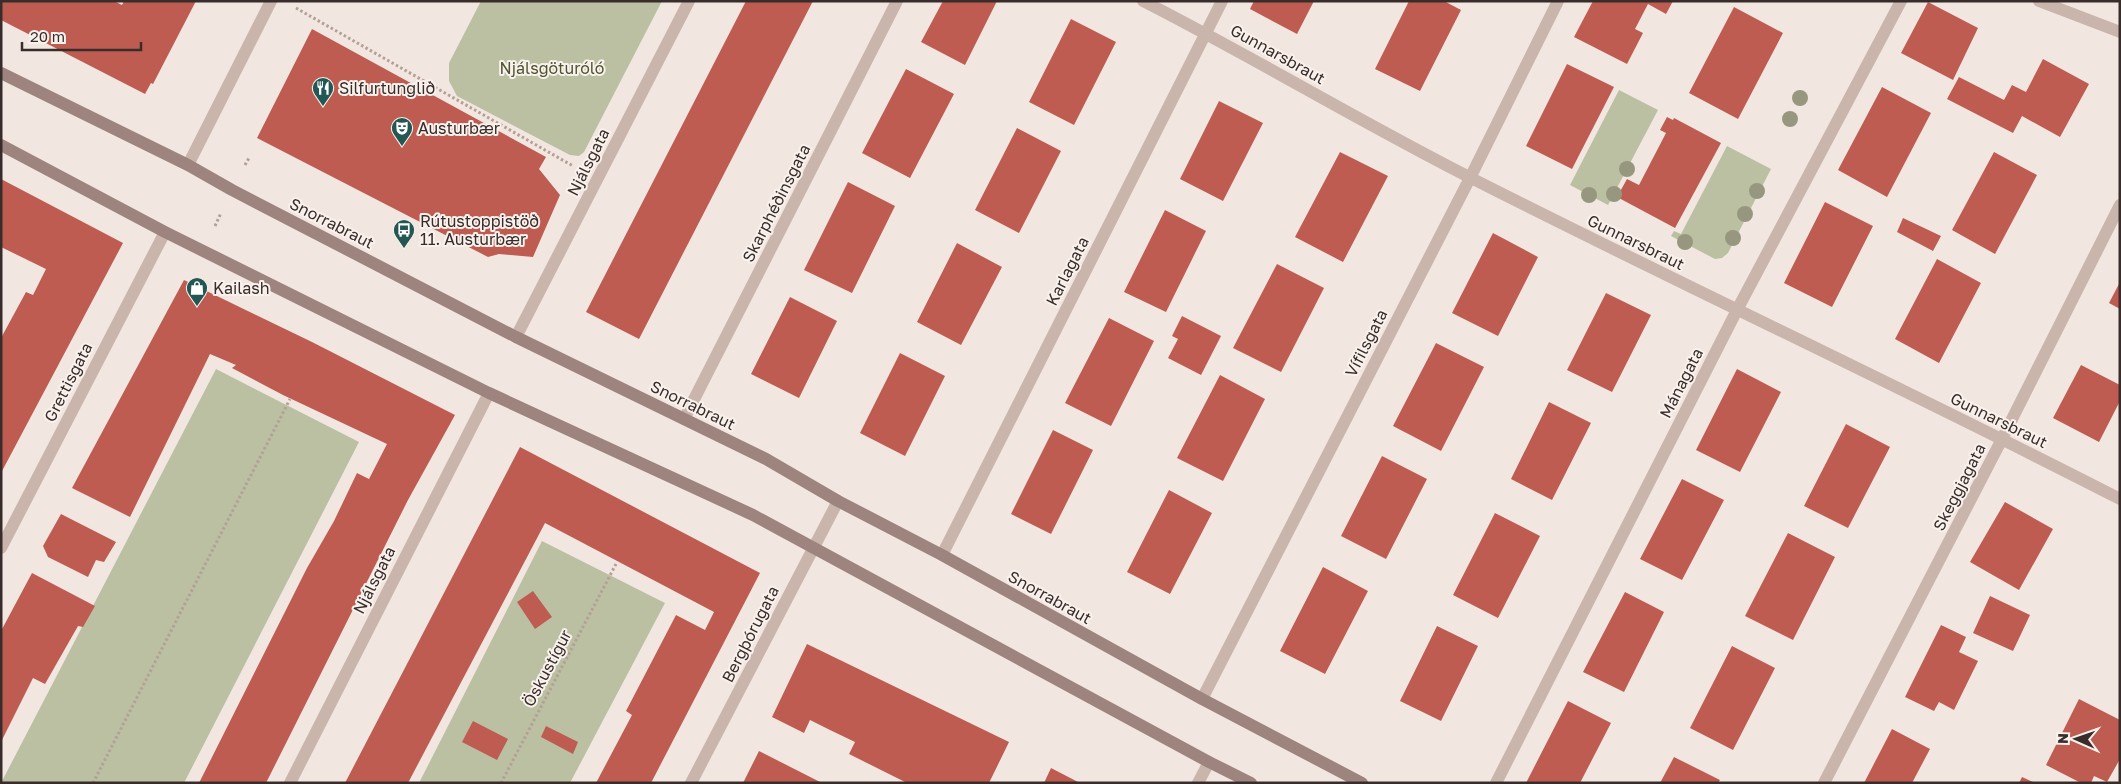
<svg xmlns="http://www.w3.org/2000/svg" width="2121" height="784" font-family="'Golos Text',sans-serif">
<rect width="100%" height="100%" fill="#f2e7e0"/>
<!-- green -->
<path fill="#bac0a1" d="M481 1H662L584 152 579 156 570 155 457 96 449 81V63Z
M1619 90 1658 110 1608 205 1570 185Z
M1727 146 1771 169 1728 253 1722 258 1715 259 1671 236 1674 231 1681 234Z
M216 369 359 442 184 783H1Z
M542 541 665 603 570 783H419Z"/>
<!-- building -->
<path fill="#be5c52" d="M1 1H114L122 5 124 1H196L153 84 151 83 145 94 1 20Z
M746 1H813L639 339 586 312Z
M943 1H997L965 65 921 42Z
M1254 1H1314L1297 34 1250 9Z
M1409 1H1444L1461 10 1420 91 1375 69Z
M1593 1H1673L1666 14 1648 4 1635 29 1643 33 1627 64 1574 37Z
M1928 2 1978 28 1953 80 1901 53Z
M1734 7 1783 33 1738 119 1689 93Z
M1071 19 1116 42 1074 125 1029 102Z
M312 29 546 157 539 169 560 195 533 257 499 254 488 257 257 138Z
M2043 59 2089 84 2060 137 2022 116 2013 133 1947 99 1959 77 2004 100 2012 85 2026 92Z
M1567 64 1614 87 1572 169 1526 146Z
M906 69 954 94 910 178 862 153Z
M1882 87 1931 113 1887 197 1838 170Z
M1219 101 1263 123 1223 201 1180 179Z
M1667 117 1673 120 1674 118 1721 143 1675 228 1617 197 1627 179 1639 185 1666 133 1660 130Z
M1017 128 1061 151 1019 233 975 210Z
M1340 152 1388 176 1343 262 1295 237Z
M1994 152 2037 175 1995 254 1952 230Z
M1 179 123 243 1 473V338L26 292 33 295 46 269 1 247Z
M848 182 895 206 852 293 804 270Z
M1825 202 1873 226 1832 307 1784 283Z
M1165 210 1206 231 1166 312 1124 292Z
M1903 218 1941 236 1933 251 1897 232Z
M1493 233 1538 257 1498 336 1452 313Z
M957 243 1002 267 961 345 917 322Z
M1937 259 1981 283 1939 363 1895 339Z
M1277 264 1324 288 1281 372 1233 348Z
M184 280 312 342 455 415 408 500 266 783H199L307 568 334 521 357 473 369 479 387 444 283 395 232 368 236 365 210 354 130 517 72 488Z
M2120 282V309L2109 303Z
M1606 293 1651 315 1612 392 1567 370Z
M790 297 837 321 799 398 751 374Z
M1182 316 1221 336 1201 375 1168 358 1178 339 1172 336Z
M1109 318 1154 341 1111 426 1065 403Z
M1436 343 1484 367 1441 451 1393 426Z
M900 353 945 376 905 456 860 433Z
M2081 365 2120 385V401L2099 442 2053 418Z
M1737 369 1781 392 1740 472 1696 450Z
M1220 375 1265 399 1223 481 1177 458Z
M1549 402 1591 423 1552 500 1511 479Z
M1846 424 1890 447 1848 528 1804 506Z
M1053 430 1093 450 1051 534 1011 514Z
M520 447 760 573 651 783H596L632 715 626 711 676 615 705 630 714 612 545 523 408 783H345Z
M1382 456 1427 479 1386 559 1341 536Z
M1682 479 1724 500 1682 580 1640 559Z
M1169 490 1212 513 1170 594 1127 572Z
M2005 502 2053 529 2019 590 1970 562Z
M1495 513 1540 536 1498 618 1453 595Z
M61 514 116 542 104 562 96 560 88 577 48 557 43 546Z
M1788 533 1835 557 1793 640 1745 616Z
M1323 567 1368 591 1325 674 1280 651Z
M32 573 95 606 83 627 78 626 45 684 33 678 1 742V631Z
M533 591 552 617 535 629 517 602Z
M1625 592 1664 612 1624 692 1583 672Z
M1990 596 2030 615 2013 651 1973 633Z
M1941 625 1966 637 1959 652 1978 661 1954 710 1939 702 1934 711 1905 697Z
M1437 626 1478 646 1441 721 1400 701Z
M807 644 1009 742 989 783H907L849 754 855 742 830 730 810 720 804 733 772 717Z
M1732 646 1775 668 1733 750 1690 728Z
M2079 699 2120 720V759L2107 782 2094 776 2091 783H2081L2046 765Z
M1568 701 1611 723 1580 783H1526Z
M473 721 508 739 497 760 462 742Z
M546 726 578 742 573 754 541 737Z
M1892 729 1930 749 1912 783H1864Z
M759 751 822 783H743Z
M1674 757 1720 780 1718 783H1660Z
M1051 768 1080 783H1044Z
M2022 777 2035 783H2019Z"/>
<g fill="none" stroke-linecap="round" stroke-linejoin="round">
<!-- path -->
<path stroke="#b59f97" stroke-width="3" stroke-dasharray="2.5 2.5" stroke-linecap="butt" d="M296 8 573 166
M245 165 249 158
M215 226 221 213
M93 783 290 399
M501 783 616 564"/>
<!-- service -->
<path stroke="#c9b5ac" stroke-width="12" d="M1198 783 1209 762"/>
<!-- minor -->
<path stroke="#c9b5ac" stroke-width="12" d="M1143 1C1255 58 1362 123 1473 179 1688 288 1906 389 2120 499
M2039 1 2120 32
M188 165 271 1
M516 337 689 1
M684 419 897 1
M1 548 165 232
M942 555 1222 1
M1202 699 1470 178 1558 1
M290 783 489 393
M1496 783 1737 310 1901 1
M1824 783 2002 439 2120 205"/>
<!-- tertiary -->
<path stroke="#c9b5ac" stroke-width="12" d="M691 783 838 501"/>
<!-- secondary -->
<path stroke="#9d847e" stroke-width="12" d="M1 73 188 165 232 190 516 337 766 459 838 501 942 555 1202 699 1362 783
M1 145 165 232 489 393 753 515 1209 762 1251 783"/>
</g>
<!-- trees -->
<g fill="#97977f">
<circle cx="1800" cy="98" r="8"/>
<circle cx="1790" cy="119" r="8"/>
<circle cx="1627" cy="169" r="8"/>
<circle cx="1757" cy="191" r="8"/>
<circle cx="1614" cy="194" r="8"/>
<circle cx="1589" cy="195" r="8"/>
<circle cx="1745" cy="214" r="8"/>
<circle cx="1733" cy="238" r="8"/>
<circle cx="1685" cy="242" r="8"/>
</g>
<!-- icons -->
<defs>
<g id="restaurant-pin" transform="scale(1.125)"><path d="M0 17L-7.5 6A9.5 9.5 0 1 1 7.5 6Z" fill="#235753" stroke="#f9f1ec"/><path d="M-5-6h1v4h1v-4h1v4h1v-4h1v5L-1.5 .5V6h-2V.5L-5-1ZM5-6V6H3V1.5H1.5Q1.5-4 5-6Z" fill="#fff"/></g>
<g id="theatre-pin" transform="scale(1.125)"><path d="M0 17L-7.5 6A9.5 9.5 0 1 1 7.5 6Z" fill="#235753" stroke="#f9f1ec"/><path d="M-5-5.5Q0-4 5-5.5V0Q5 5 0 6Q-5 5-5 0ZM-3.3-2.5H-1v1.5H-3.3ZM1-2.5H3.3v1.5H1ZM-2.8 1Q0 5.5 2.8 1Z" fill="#fff"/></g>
<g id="bus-pin" transform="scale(1.125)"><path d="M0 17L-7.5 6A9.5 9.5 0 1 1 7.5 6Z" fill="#235753" stroke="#f9f1ec"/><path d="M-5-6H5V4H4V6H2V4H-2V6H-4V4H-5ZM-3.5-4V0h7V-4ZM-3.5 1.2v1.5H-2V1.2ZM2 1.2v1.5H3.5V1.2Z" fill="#fff"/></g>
<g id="shop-pin" transform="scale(1.125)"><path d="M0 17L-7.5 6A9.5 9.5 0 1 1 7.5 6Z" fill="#235753" stroke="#f9f1ec"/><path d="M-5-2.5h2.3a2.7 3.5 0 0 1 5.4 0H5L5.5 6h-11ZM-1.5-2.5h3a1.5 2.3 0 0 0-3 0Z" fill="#fff"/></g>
</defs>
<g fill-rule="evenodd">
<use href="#restaurant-pin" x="323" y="88"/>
<use href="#theatre-pin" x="402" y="128"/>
<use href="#bus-pin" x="404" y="230"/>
<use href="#shop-pin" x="197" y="288"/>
</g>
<g text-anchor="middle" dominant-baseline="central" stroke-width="4" stroke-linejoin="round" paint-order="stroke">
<!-- street labels -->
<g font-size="16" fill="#382d2b" stroke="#f9f1ec">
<text transform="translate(1278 54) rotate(29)">Gunnarsbraut</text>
<text transform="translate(588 162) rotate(-63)">Njálsgata</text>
<text transform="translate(776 203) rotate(-63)">Skarphéðinsgata</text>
<text transform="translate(332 223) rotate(27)">Snorrabraut</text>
<text transform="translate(1636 242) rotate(26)">Gunnarsbraut</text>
<text transform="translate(1067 271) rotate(-63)">Karlagata</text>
<text transform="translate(1366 343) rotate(-63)">Vífilsgata</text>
<text transform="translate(68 382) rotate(-63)">Grettisgata</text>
<text transform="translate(1681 383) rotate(-63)">Mánagata</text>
<text transform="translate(693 405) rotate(26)">Snorrabraut</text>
<text transform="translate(1999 420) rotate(26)">Gunnarsbraut</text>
<text transform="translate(1959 487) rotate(-63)">Skeggjagata</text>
<text transform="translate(374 580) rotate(-63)">Njálsgata</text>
<text transform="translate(1050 597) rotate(29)">Snorrabraut</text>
<text transform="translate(750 634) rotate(-63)">Bergþórugata</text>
<text transform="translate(547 668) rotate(-62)">Öskustígur</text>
</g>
<!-- park labels -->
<g font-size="16" fill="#4d5530" stroke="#f9f1ec">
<text x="552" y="68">Njálsgöturóló</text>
</g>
<!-- poi labels -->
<g font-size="16" fill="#382d2b" stroke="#f9f1ec" text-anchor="start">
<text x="339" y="88">Silfurtunglið</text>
<text x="418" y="128">Austurbær</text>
<text x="420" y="221">Rútustoppistöð<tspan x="420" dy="18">11. Austurbær</tspan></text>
<text x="213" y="288">Kailash</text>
</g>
</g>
<!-- border -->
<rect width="2121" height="784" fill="none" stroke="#382d2b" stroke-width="5"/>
<!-- north arrow -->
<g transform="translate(2076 739) rotate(272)" stroke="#f9f1ec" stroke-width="4" paint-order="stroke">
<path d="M0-4L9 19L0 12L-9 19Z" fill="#382d2b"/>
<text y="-8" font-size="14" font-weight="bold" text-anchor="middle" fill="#382d2b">N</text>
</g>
<!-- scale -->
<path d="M22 42v8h119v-8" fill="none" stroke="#382d2b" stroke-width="2.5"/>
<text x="30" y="42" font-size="15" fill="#382d2b" stroke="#f9f1ec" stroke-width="4" paint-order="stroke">20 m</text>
</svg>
